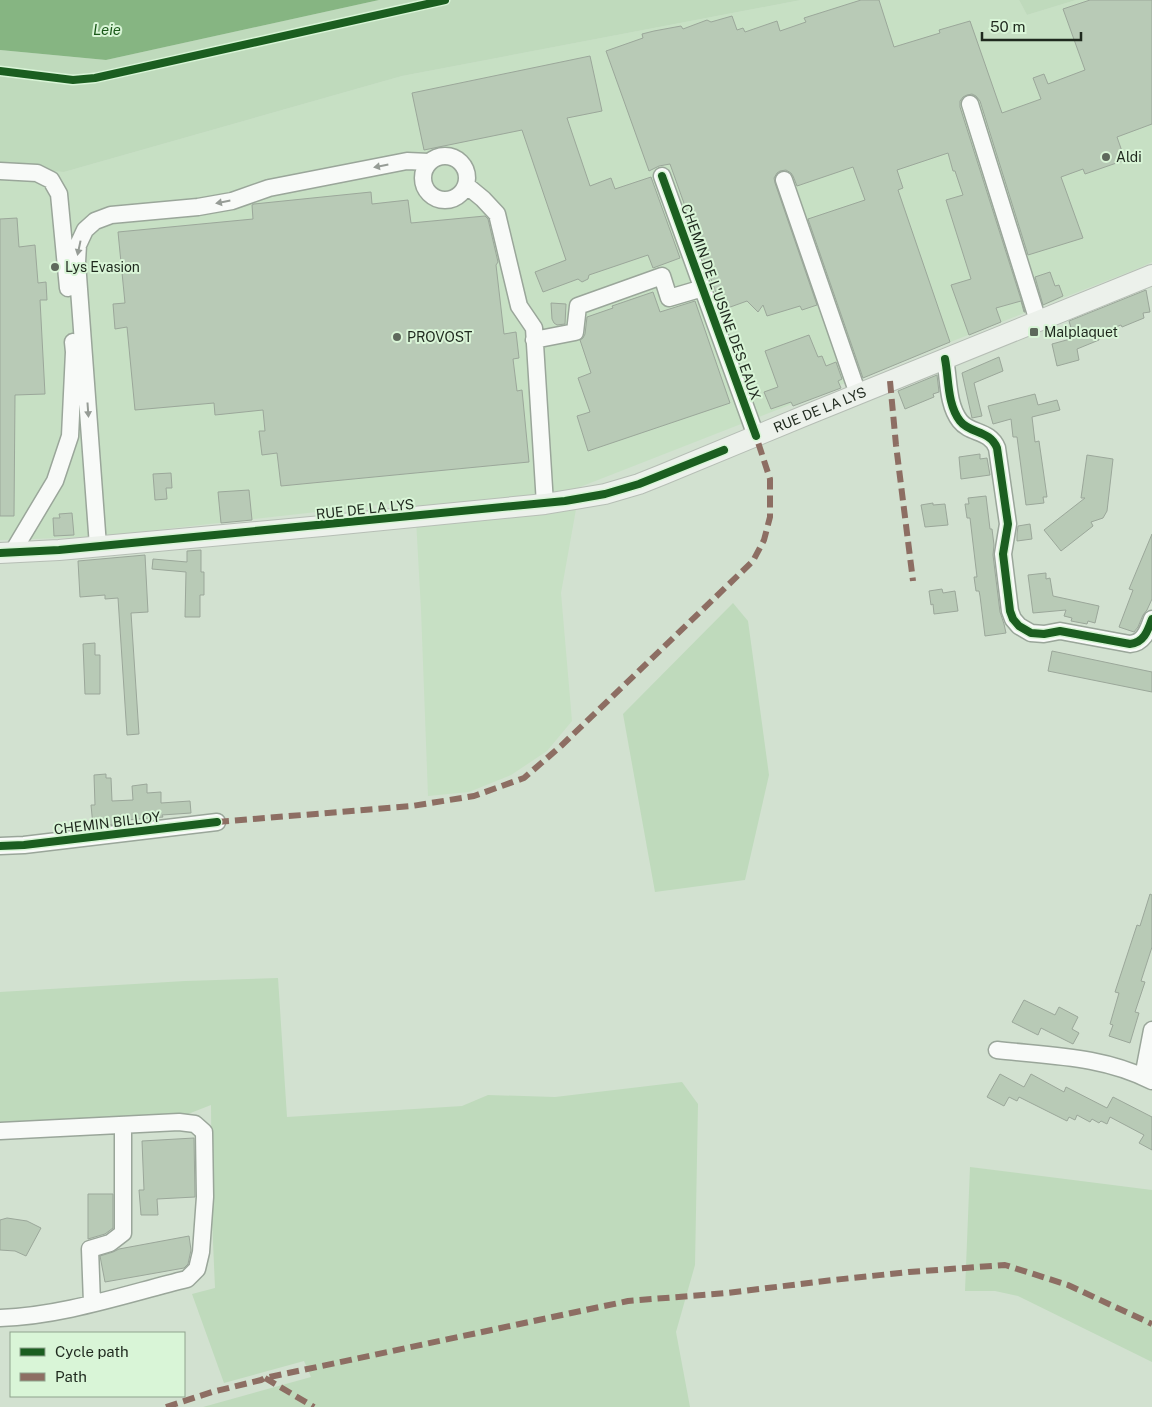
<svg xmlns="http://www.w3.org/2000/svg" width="1152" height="1407" font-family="'Public Sans',sans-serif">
<rect width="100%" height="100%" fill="#d2e1d0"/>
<!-- built -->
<path fill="#c7e0c4" d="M801 0H1019L1027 15 1076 0H1152V262L1139 268 580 487 561 593 572 721 547 751 511 775 469 792 428 796 421 610 415 501 94 537 0 540V168L64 172 402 76Z"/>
<!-- green -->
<path fill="#bfdabc" d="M379 0H801L402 76 64 172 0 168V50L106 60Z
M1019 0H1076L1027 15Z
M733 603 748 621 769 775 745 880 655 892 623 714Z
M278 978 287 1117 462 1106 488 1095 555 1097 682 1082 698 1104 695 1265 676 1332 690 1407H203L311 1377 304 1361 224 1383 192 1294 215 1288 212 1219 211 1105 188 1114 0 1124V992L185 981Z
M970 1167 1152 1190V1362L1018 1296 995 1291H965Z"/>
<!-- water -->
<path fill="#86b582" d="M0 0H379L106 60 0 50Z"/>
<!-- building -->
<path fill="#b8cab6" stroke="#9ba79a" d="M861 0H879L894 47 940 33 939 30 970 21 1002 113 1041 99 1033 78 1044 74 1048 84 1085 70 1063 9 1090 0H1152V124L1117 137 1125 160 1085 174 1083 169 1061 177 1083 238 1028 255 980 101 976 96 972 94 967 95 963 97 960 101V107L1025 312H1024L1021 301 996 308 1001 322 969 335 951 285 971 279 946 200 963 195 955 171H953L948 153 897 170 903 188 898 190 950 342 863 378 808 219 865 200 853 167 797 186 793 176 791 173 786 170 780 171 777 173 774 178 775 183 817 305 802 310 800 306 767 316 763 305 758 312 747 301 722 310 670 164 659 166 649 171 606 51 643 38 642 34 654 31 681 26 683 29 707 20 711 22 732 16 737 30 743 28 745 32 777 21 780 31 806 22 804 18Z
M590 56 602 111 567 118 590 186 611 178 615 189 651 177 680 258 653 268 648 255 589 275 588 279 582 282 578 279 543 292 535 272 566 260 522 130 424 150 412 93Z
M371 192 372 204 408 200 411 223 485 216 488 219 498 262 496 265 504 334 516 332 519 358 513 359 517 391 522 390 529 462 281 486 277 453 262 455 259 431H265L263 410 215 415 214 403 135 410 127 327 115 329 113 304 125 303 118 232 253 219 252 205 254 204Z
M17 218 19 247 35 245 38 283 46 282 47 300H40L45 394 15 395 14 516H0V219Z
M1050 272 1055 286 1059 285 1063 296 1043 305 1035 277Z
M1146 290 1150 312 1143 313 1144 318 1122 327 1121 325 1098 334 1099 340 1077 349 1079 360 1057 366 1052 344 1074 338 1069 321Z
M653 292 660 312 695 301 730 403 588 451 577 416 590 412 578 378 591 373 580 340 583 338 585 334 587 317 613 308 612 306Z
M551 303 566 304 565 324 557 325 554 323 552 319Z
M809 335 818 357 822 356 826 366 836 362 842 379 838 381 841 388 793 406 791 402 771 409 764 392 778 387 765 351Z
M999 357 1003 371 974 383 982 416 972 418 962 373Z
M937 375 939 392 933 394 934 397 905 409 898 391Z
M1035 394 1038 405 1057 400 1060 410 1032 417 1035 442 1039 441 1047 497H1043L1044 503 1026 505 1017 437H1013L1011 419 993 424 988 406Z
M980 454V459L987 458 990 475 961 479 959 457Z
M1087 455 1113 459 1107 511 1103 518 1091 522 1093 526 1061 551 1044 530 1085 498H1081Z
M171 473 172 488H166L167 499 155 500 153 474Z
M249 490 252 520 221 523 218 492Z
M986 496 990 529H992L994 545 993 555 1000 612 1004 624 1006 633 985 636 980 596 979 591H976L974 577H977L970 518H967L965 504H969L968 498Z
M933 503V505L945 504 948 525 925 527 921 505Z
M72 513 74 535 54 536 53 518H60L59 514Z
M1030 524 1032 539 1017 541V534L1018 526Z
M1152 534V599L1147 610 1143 615 1138 627 1134 632 1119 627 1133 590 1129 589Z
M201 550V572H204V595H200V617H185L186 572 152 569 153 559 187 562V551Z
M145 555 148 612 131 613 139 734 127 735 118 598 105 599V595L80 597 78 561Z
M1046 573V579L1050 578 1053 596 1099 606 1095 623 1088 621 1087 624 1071 621 1072 618 1064 616 1066 610 1033 613 1028 575Z
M942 589 943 593 955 591 958 611 934 614 933 604 931 605 929 591Z
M95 643V655H100V694H85L83 644Z
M1052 651 1152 672V692L1048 671Z
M106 774V778H111L112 801 133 800 132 786 147 784V793L161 792V803L190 801 191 813 162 815 163 817 126 820V823L93 826 91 805H95L94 775Z
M1150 894 1152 895V947L1141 981 1145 982 1135 1012 1139 1013 1130 1043 1109 1036 1113 1025 1110 1024 1119 993 1115 992 1137 925 1140 926Z
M1024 1000 1055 1015 1059 1007 1078 1017 1072 1029 1079 1033 1073 1044 1041 1028 1038 1035 1012 1022Z
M1000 1074 1024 1087 1031 1074 1064 1092 1066 1087 1107 1108 1113 1097 1152 1117V1150L1139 1143 1144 1135 1110 1117 1107 1124 1101 1121 1099 1123 1092 1119 1090 1122 1077 1115 1075 1120 1069 1117 1067 1121 1019 1097 1017 1101 1009 1097 1004 1106 987 1097Z
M194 1138 195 1197 157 1199 158 1215H141L139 1190H144L142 1141Z
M88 1194H113V1228L105 1234 88 1239Z
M7 1218 27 1221 41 1228 26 1256 15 1251 0 1250V1220Z
M189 1236 191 1250 188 1264 184 1268 105 1282 100 1256 113 1252 119 1249Z"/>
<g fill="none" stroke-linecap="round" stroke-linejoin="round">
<!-- minor casing -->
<g stroke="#9aa69a" stroke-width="19">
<path id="minor" d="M970 104 1038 321
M423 178a22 22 0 1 1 44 0a22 22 0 1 1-44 0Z
M0 171 37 173 51 180 59 194 68 288
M662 176 756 436
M784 180 858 394
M466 185 483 199 497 214 519 306 534 328 545 504
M534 340 575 332 578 306 662 276 669 298 703 288
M945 359C949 379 947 404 960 421 970 434 990 430 997 448L1008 524 1003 554 1010 611 1013 619 1019 626 1031 633 1044 634 1060 631 1130 644C1144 643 1148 630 1152 619
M98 546 77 262 78 245 85 230 95 221 111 215 198 207 232 201 269 188 407 161 429 162
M12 553 55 481 70 436 74 352 73 342
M0 846 24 845 217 822
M997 1050C1051 1056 1103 1056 1152 1081
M1143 1077 1152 1030
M0 1131 179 1122 195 1124 204 1132 205 1197 201 1252 197 1269 187 1279C126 1294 63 1316 0 1318
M92 1303 90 1249 110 1243 123 1233V1125"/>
</g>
<!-- major casing -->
<g stroke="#b6beb5" stroke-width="22">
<g id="major">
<path id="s1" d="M0 553 59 550 322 526 545 504 605 494 639 484 664 474 804 416 1152 275"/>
</g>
</g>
<!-- minor -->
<use href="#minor" stroke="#f8faf8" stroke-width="16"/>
<!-- major -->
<use href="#major" stroke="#ecf1eb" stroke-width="20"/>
<!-- quiet -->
<path stroke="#8d6e63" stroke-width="6" stroke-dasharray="12 6" stroke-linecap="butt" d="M890 381 896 445 913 581
M217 822 412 806 474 796 524 778 561 746 753 561 764 540 770 517V479L756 436
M265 1378 314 1407
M166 1407 212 1392 261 1380 265 1378 628 1301 727 1293 833 1280 909 1272 1005 1265 1068 1285 1152 1324"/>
<!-- cycleway casing -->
<g stroke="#d9f5d7" stroke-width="11">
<path id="cycleway" d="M0 71 73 80 95 78 445 0
M662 176 756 436
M945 359C949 379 947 404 960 421 970 434 990 430 997 448L1008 524 1003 554 1010 611 1013 619 1019 626 1031 633 1044 634 1060 631 1130 644C1144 643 1148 630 1152 619
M0 553 59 550 565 501 605 494 639 484 724 450
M0 846 24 845 217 822"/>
</g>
<!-- cycleway -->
<use href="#cycleway" stroke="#1b5e20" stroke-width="8"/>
</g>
<!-- one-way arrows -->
<defs><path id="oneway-solid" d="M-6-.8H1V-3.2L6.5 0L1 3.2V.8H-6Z" transform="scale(1.25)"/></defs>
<g fill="#969c96">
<use href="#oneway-solid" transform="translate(381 166) rotate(169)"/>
<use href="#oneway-solid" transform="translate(223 202) rotate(169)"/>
<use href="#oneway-solid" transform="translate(79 248) rotate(102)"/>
<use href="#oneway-solid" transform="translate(88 410) rotate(86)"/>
</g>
<!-- markers -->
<g fill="#5e695c" stroke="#d9f5d7" stroke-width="2">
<circle cx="1106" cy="157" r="5"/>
<circle cx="55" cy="267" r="5"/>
<rect x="1029" y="327" width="10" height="10" rx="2.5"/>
<circle cx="397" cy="337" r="5"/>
</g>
<g text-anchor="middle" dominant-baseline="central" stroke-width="4" stroke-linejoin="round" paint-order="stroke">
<!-- poi labels -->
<g font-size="14" fill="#1f291e" stroke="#d9f5d7" text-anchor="start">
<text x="1116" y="157">Aldi</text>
<text x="65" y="267">Lys Evasion</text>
<text x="1044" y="332">Malplaquet</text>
<text x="407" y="337">PROVOST</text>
</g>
<!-- street labels -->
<g font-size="14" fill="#1f291e" stroke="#d9f5d7">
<text transform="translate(721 302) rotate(70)">CHEMIN DE L'USINE DES EAUX</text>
<text stroke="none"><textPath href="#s1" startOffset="839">RUE DE LA LYS</textPath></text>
<text transform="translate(365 509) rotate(-6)">RUE DE LA LYS</text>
<text transform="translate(107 823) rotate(-7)">CHEMIN BILLOY</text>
</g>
<!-- water labels -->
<g font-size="15" font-style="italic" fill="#1b591a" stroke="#d9f5d7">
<text x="107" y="29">Leie</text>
</g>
</g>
<!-- legend -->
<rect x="10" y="1332" width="175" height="65" fill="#d9f5d7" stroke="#8fa38d"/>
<rect x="20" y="1348" width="25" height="8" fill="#1b5e20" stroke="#8fa38d"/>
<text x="55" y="1357" font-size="15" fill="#1f291e">Cycle path</text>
<rect x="20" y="1373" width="25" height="8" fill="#8d6e63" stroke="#8fa38d"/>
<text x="55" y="1382" font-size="15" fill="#1f291e">Path</text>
<!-- scale -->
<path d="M982 32v8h99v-8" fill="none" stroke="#1f291e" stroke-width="2.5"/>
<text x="990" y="32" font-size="15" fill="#1f291e" stroke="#d9f5d7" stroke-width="4" paint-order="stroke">50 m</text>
</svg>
